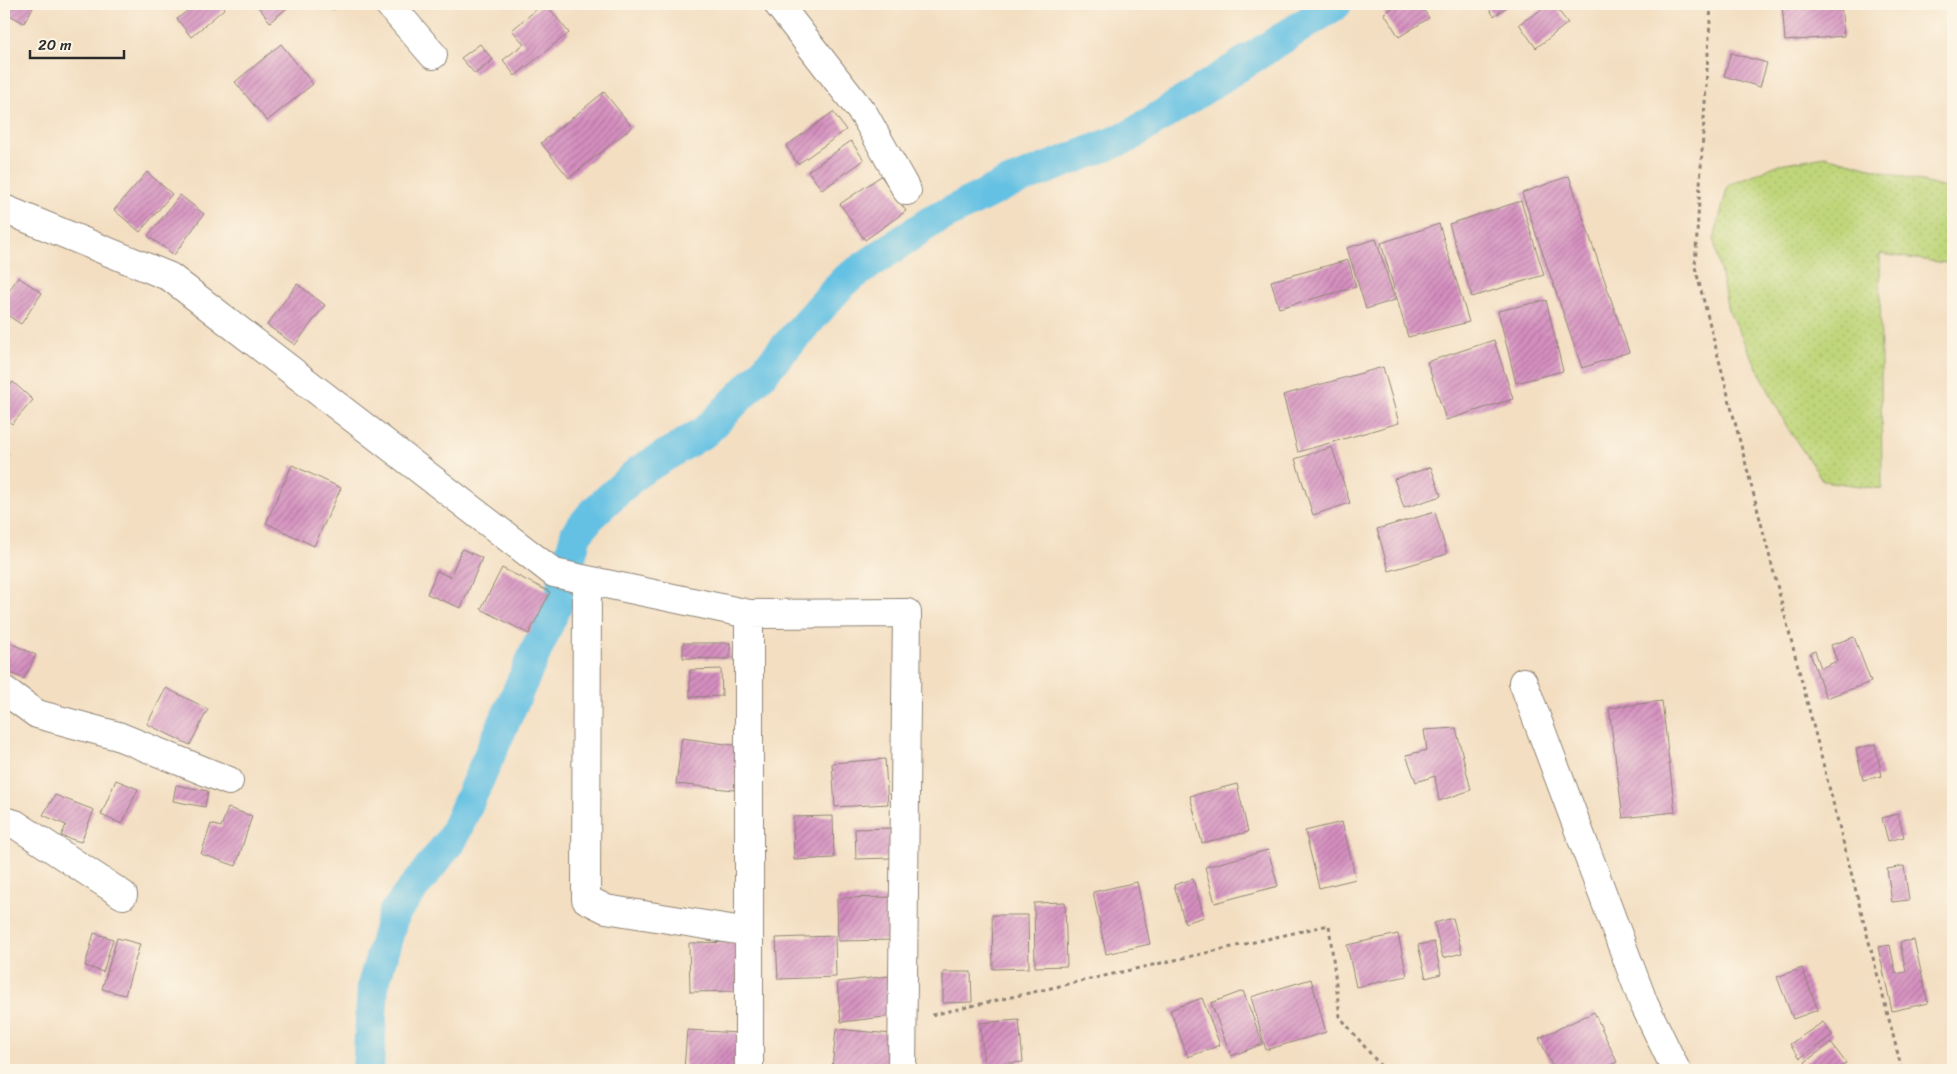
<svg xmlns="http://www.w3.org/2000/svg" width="1957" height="1074" font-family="Sriracha,sans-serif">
<defs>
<pattern id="grass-dots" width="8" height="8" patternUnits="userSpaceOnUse" patternTransform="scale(1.25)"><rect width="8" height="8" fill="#bfd67a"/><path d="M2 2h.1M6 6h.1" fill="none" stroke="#a4b86a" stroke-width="1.8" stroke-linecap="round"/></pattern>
<pattern id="building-hatch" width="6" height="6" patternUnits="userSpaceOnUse" patternTransform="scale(1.25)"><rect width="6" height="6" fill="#d58fc0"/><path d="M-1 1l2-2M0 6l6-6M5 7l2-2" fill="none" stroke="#ad759c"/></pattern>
</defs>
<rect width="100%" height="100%" fill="#fcf5e5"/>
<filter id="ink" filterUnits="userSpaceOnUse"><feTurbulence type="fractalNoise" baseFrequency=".02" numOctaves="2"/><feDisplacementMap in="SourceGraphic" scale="10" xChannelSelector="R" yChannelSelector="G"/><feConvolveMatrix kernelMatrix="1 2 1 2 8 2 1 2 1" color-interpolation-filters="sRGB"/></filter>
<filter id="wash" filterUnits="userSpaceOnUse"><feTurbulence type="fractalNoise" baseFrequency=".0096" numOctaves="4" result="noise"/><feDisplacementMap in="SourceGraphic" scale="20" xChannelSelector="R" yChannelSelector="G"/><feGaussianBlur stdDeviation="1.12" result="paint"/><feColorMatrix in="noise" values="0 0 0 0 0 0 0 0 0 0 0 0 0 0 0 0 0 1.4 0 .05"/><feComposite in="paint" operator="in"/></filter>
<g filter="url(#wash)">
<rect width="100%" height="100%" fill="#f3dec1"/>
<!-- grass -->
<path fill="url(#grass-dots)" stroke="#758052" d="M1825 156 1953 190V264L1880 254 1882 489 1823 481 1787 427 1728 310 1714 240 1728 185 1780 164Z"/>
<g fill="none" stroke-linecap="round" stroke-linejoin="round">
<!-- canal -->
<path stroke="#65c1e3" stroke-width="32" d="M368 1070 373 986 394 913 452 839 560 597 576 534 594 512 638 472 706 431 759 377 844 281 930 222 1004 185 1128 137 1336 4"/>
</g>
<g id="blocks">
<!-- building -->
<path fill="url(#building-hatch)" d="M7 4H35L24 23 4 12Z
M196 4H222L225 8 191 37 177 19Z
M256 4H292L270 22Z
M328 4H341L333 10Z
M543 4H546L569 33 515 76 503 60 524 44 512 30Z
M1400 4H1420L1429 18 1399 37 1384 13Z
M1486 4H1511L1494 16Z
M1550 4H1553L1568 23 1536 48 1519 24Z
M1782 4H1841L1844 36 1785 41Z
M281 44 313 84 267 121 235 82Z
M480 44 493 60 475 74 461 58Z
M1731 53 1767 63 1760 87 1724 76Z
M604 92 632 127 569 178 541 143Z
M833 112 846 130 798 164 786 146Z
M851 141 864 160 822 190 808 171Z
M147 172 172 194 140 232 114 210Z
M881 176 906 211 865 240 840 204Z
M1569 176 1629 352 1582 368 1522 193Z
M180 195 204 214 174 255 148 236Z
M1521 201 1544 275 1472 297 1449 224Z
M1439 224 1469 322 1408 337 1381 243Z
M1376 239 1395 300 1366 309 1347 248Z
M1348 260 1356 287 1279 308 1271 281Z
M18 277 42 293 21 324 4 313V299Z
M297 284 325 305 295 345 267 325Z
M1546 300 1563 371 1516 383 1498 311Z
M1494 340 1513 399 1446 420 1427 362Z
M1383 367 1399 423 1298 452 1283 395Z
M13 382 33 400 12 424 4 417V393Z
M1332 447 1350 503 1313 515 1295 459Z
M4 449 9 454 4 459Z
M292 465 341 488 314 546 266 523Z
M1431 467 1441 496 1404 508 1394 479Z
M1435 512 1447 554 1389 571 1377 529Z
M462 549 482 558 461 608 427 594 437 571 450 577Z
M502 568 550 592 529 634 481 609Z
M1854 637 1871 682 1826 698 1810 653 1815 651 1821 668 1837 661 1831 645Z
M4 640 36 655 24 679 4 670Z
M683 643H730V659L683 658Z
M721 669 722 696 690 697V670Z
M166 688 208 709 190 745 147 724Z
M1662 701 1675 812 1623 818 1609 708Z
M1456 728 1471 790 1439 801 1435 776 1416 782 1406 755 1427 750 1424 730Z
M682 738 740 746 734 790 676 784Z
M1875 744 1882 776 1863 780 1856 749Z
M885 759 888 804 835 807 832 763Z
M116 780 138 789 122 824 101 815Z
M1237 784 1248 832 1202 843 1190 796Z
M176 785 208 791 205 807 173 801Z
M55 795 94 810 81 842 61 836 66 825 43 815Z
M228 808 252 816 236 866 201 854 211 824 221 827Z
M1898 814 1904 837 1888 841 1882 818Z
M833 816 834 858 794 860 793 817Z
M1342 822 1356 879 1319 888 1305 831Z
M891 828V858L856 859 855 829Z
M4 841 9 842 5 864H4Z
M1268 850 1278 886 1215 903 1205 867Z
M1904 866 1909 900 1892 902 1887 869Z
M1193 879 1204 917 1185 923 1174 885Z
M1137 882 1150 944 1106 954 1093 892Z
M896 897 897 940 838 941 837 898Z
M1065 902 1067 966 1035 967 1034 903Z
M992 915H1028L1029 968 993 969Z
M1453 918 1462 953 1443 958 1434 923Z
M94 933 113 939 103 972 85 966Z
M1398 934 1407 976 1356 987 1347 945Z
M835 936 836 977 778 979 776 938Z
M117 938 140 944 125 995 102 989Z
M1914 940 1928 1003 1892 1011 1878 947 1890 945 1896 974 1906 972 1900 942Z
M740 942 741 991 690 992 689 943Z
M1434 942 1441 974 1426 978 1418 945Z
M1802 968 1818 1010 1793 1019 1777 977Z
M943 972H971L972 1002 943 1003Z
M889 976 893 1016 841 1022 837 982Z
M1311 979 1326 1032 1266 1050 1251 997Z
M1243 991 1263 1044 1231 1056 1211 1003Z
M1202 998 1220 1045 1188 1057 1170 1010Z
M1594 1012 1617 1062 1599 1070H1554L1539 1038Z
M1019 1020 1023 1062 984 1065 980 1023Z
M1823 1022 1833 1035 1800 1058 1790 1044Z
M836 1029 892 1034 889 1070 832 1069Z
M687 1030 739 1033 737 1070H684Z
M1831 1043 1846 1063 1836 1070H1811L1805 1062Z"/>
</g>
</g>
<g filter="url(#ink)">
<use href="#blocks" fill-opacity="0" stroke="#8f8476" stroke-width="1"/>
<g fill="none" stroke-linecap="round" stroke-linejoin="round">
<!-- minor casing -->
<g stroke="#8f8476" stroke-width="30">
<path id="minor" d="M389 4 433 55
M778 4 865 116 907 191
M4 209 170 277 554 573 749 614 907 613 902 1070
M587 580 586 899 606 909 749 932
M749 614V1070
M1523 682 1644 1004 1676 1070
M4 690 37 714 118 736 229 781
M4 821 15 824 123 895"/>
</g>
<!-- path -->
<path stroke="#8f8476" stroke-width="3" stroke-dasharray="4 4" stroke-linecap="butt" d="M1711 4 1695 267 1902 1070
M932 1015 1329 925 1340 1017 1384 1070"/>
<!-- minor -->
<use href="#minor" stroke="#fff" stroke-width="28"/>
</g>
</g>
<!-- margin -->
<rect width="1957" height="1074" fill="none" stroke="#fcf5e5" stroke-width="20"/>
<!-- scale -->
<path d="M30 50v8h94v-8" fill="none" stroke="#2b2b2b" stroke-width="2.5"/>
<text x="38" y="50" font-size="15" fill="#2b2b2b" stroke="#fcf5e5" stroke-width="4" paint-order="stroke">20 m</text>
</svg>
